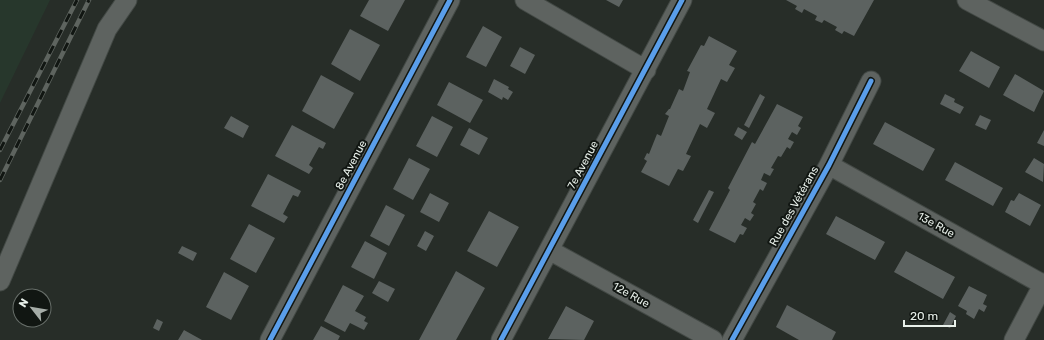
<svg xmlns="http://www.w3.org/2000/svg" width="1044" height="340" font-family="Rubik,sans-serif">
<rect width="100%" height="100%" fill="#272d28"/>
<!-- built -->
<path fill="#27372c" d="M0 0H50L0 103Z"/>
<!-- building -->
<path fill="#5c6260" d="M369 0H405L388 31 360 16Z
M606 0H623L619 7Z
M786 0H874L854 36 844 31 842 34 835 30 837 27 824 20 822 23 815 20 817 16 804 9 802 13 795 9 797 6Z
M483 26 502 37 486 67 466 57Z
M350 29 380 45 360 81 331 64Z
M709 36 737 51 729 65 735 68 727 82 721 79 707 109 715 113 707 128 700 124 686 154 691 156 683 171 678 169 669 186 641 172 647 161 644 159 647 153 649 154 657 134 661 136 669 116 665 114 669 109H670L679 89 683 91 690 72 687 71 701 45 704 46Z
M520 47 535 55 525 74 510 66Z
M971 51 1000 67 989 88 959 71Z
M1015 74 1044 91 1034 112 1003 95Z
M321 75 354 93 334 129 302 111Z
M494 79 509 87 508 89 513 92 508 100 503 97 502 100 488 92Z
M449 82 483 100 470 123 437 105Z
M760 94 765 97 749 128 744 125Z
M945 94 955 99 954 102 964 107 960 114 940 104Z
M777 104 803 117 798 126 801 128 797 135 792 132 788 139 794 142 790 149 787 147 781 157 778 156 771 168 774 169 770 176 764 173 761 180 767 183 763 191 760 189 753 202 756 204 751 213 754 215 750 221 745 218 741 225 747 228 743 235 740 234 735 243 709 230 730 190 728 188 752 142 755 144Z
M980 115 991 120 986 130 975 125Z
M231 116 249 126 243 138 224 128Z
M432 116 453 127 437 157 416 146Z
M885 122 935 149 923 171 873 144Z
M292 125 326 143 323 149 319 147 309 165 313 168 309 174 275 156Z
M738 127 747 132 742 140 734 135Z
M469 128 488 138 479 155 460 145Z
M1044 130V146L1037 143Z
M409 158 430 169 413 200 393 189Z
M1034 158 1044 164 1043 182 1025 172Z
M955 162 1003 188 993 206 945 180Z
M268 174 301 191 298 197 293 195 283 214 288 217 284 223 251 206Z
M709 190 714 192 698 223 693 220Z
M430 193 449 203 439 222 420 212Z
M1019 193 1041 205 1030 226 1005 212 1011 200 1014 201Z
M386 205 405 215 389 246 370 236Z
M489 211 519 227 497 267 467 251Z
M836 216 885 242 875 260 826 234Z
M249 224 275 238 256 273 230 259Z
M425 231 434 236 426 251 417 246Z
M365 241 387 253 374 279 351 267Z
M182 246 197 253 193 261 178 253Z
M906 251 955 277 943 299 894 272Z
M456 271 485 288 456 340H419Z
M224 272 249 286 231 320 206 307Z
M379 281 395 289 388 302 372 293Z
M343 285 364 296 355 311 366 317 364 321 368 323 364 330 350 323 345 332 324 321Z
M969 286 987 295 983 304 987 306 984 312 979 309 974 319 966 314 967 311 958 306Z
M787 305 836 332 832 340H799L776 327Z
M566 306 594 321 584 340 548 339Z
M950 312 956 316 950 328 943 325Z
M157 319 163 322 159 331 153 328Z
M321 326 340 336 338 340H313Z
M184 330 202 340H178Z"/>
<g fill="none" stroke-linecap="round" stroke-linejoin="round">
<!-- minor casing -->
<g stroke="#434945" stroke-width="21">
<path id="minor" d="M525 0 646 70
M967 0 1044 41
M829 165 1044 285
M549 250 713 340
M0 281 107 29 127 0
M270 340 450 0
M501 340 682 0
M732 340 829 165 871 81
M1014 340 1044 283"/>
</g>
<!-- minor -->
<use href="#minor" stroke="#5e6360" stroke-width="19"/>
<!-- rail casing -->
<g stroke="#5e645f" stroke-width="4.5">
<path id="rail" d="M0 150 77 0
M0 180 89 0"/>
</g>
<!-- rail -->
<use href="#rail" stroke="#111612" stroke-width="3" stroke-dasharray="9" stroke-linecap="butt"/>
<!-- cycleway casing -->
<g stroke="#111612" stroke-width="8">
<path id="cycleway" d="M270 340 450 0
M501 340 682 0
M732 340 829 165 871 81"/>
</g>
<!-- cycleway -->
<use href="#cycleway" stroke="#5a9eea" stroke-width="5"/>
</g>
<g text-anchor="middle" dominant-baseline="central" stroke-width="4" stroke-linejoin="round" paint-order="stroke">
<!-- street labels -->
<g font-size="11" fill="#e9f1eb" stroke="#111612">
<text transform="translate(351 165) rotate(-62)">8e Avenue</text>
<text transform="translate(583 165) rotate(-62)">7e Avenue</text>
<text transform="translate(794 206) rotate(-61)">Rue des Vétérans</text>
<text transform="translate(936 225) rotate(29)">13e Rue</text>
<text transform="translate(631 295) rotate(29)">12e Rue</text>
</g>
</g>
<!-- north arrow -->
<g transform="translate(32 308) rotate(301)"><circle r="19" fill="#111612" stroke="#676e69"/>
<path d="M0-3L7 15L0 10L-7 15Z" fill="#a5aca7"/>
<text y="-6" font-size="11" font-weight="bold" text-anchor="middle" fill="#e9f1eb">N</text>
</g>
<!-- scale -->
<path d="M904 320v6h51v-6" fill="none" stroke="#e9f1eb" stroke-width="2"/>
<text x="910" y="320" font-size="12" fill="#e9f1eb" stroke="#111612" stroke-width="3" paint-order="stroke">20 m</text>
</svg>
